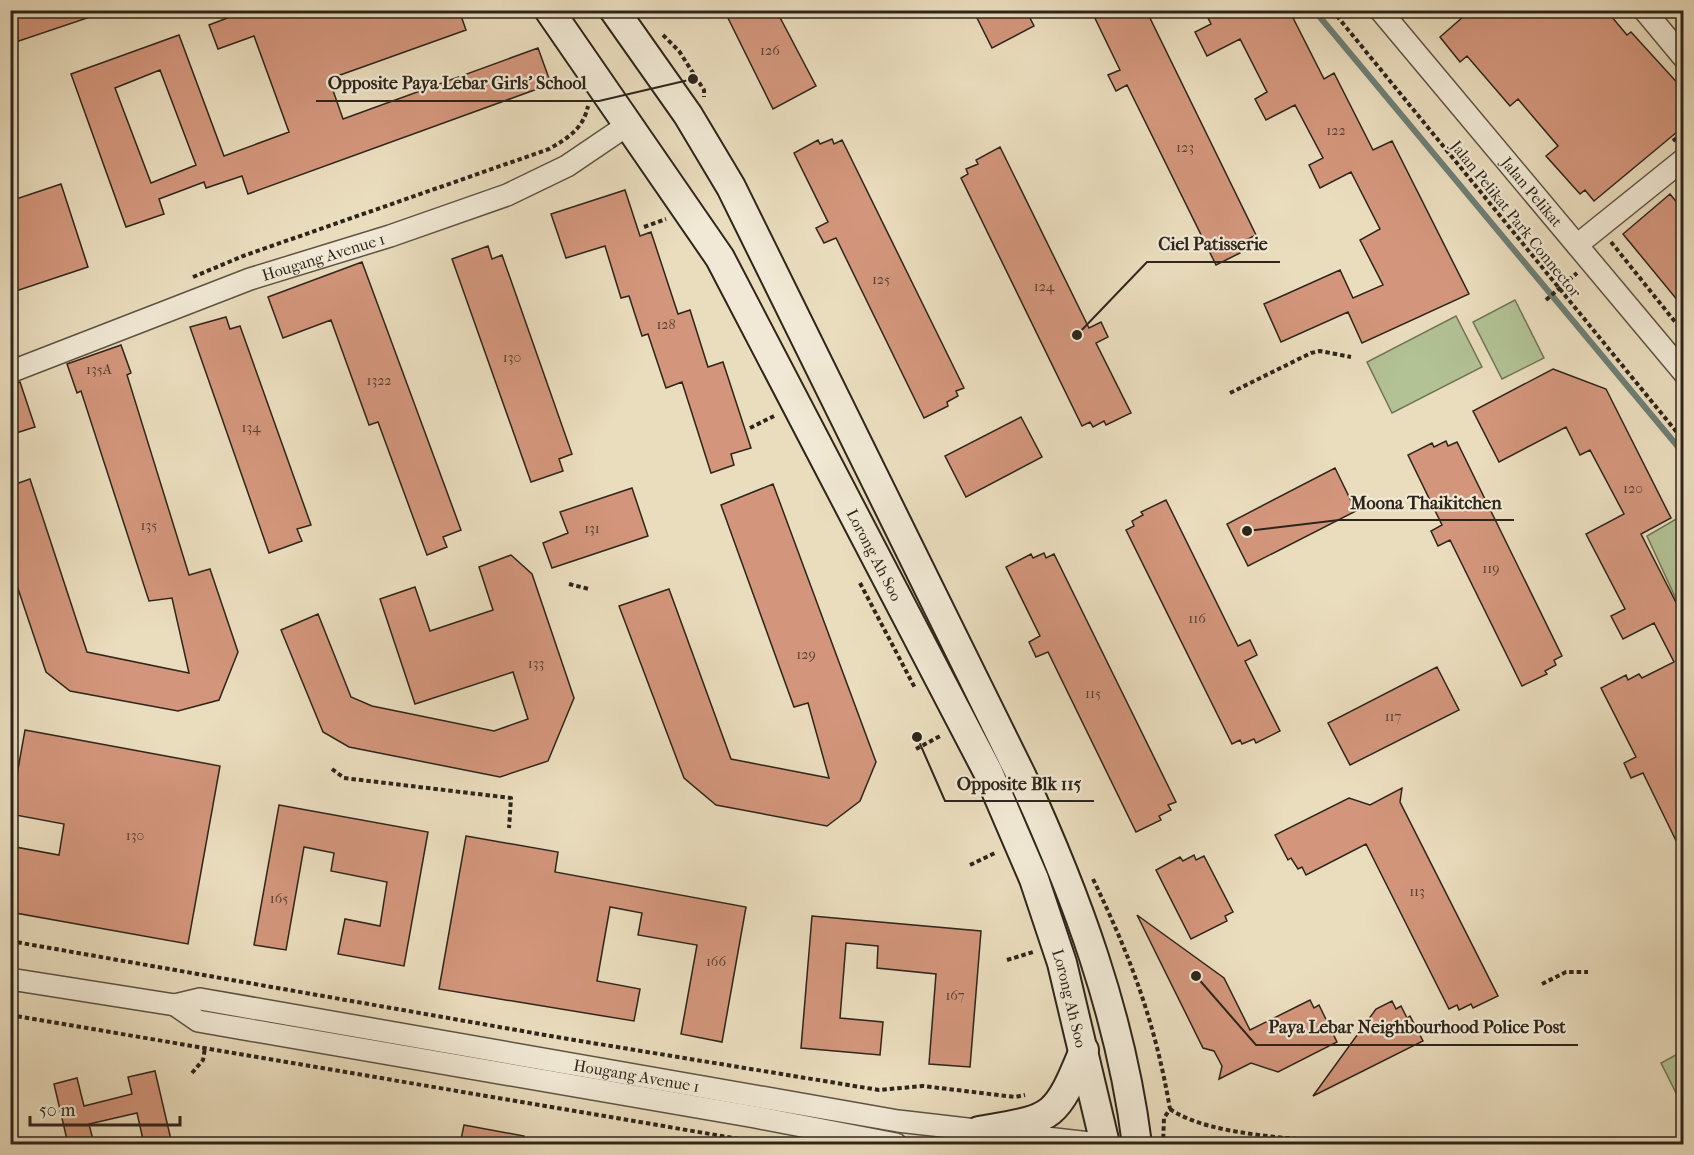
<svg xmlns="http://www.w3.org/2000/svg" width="1694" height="1155" font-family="'IM FELL French Canon',serif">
<rect width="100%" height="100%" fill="#eaddbe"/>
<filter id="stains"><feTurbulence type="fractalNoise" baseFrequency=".00333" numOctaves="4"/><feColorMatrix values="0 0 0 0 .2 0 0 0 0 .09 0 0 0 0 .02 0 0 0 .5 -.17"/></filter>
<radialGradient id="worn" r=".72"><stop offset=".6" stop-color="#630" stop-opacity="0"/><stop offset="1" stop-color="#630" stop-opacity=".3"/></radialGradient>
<!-- green -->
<path fill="#b2c295" stroke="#707458" stroke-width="1.5" d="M1515 300 1544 358 1502 379 1473 322Z
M1456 316 1482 367 1392 413 1367 362Z
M1683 515V614L1647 536Z
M1683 1051V1107L1661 1063Z"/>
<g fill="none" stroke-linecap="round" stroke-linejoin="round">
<!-- stream -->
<path stroke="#6e7f76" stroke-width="6" d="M1314 10 1684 454"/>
</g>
<!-- building -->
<path fill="#d3967c" stroke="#2e251a" stroke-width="1.5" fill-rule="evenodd" d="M10 10H102V13L10 44Z
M248 10H459L466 30 329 79 343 119 538 48 551 84 248 194 242 176 206 188 204 182 159 199 164 214 126 227 71 74 179 35 224 156 289 132 254 36 218 49 209 25ZM160 70 196 165 151 183 115 88Z
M724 10H776L816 86 773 109Z
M973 10H1026L1034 26 992 48Z
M1091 10H1146L1256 235 1248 239 1250 244 1239 249 1240 253 1216 265 1127 85 1116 91 1108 75 1120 70Z
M1204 10H1289L1324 79 1334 73 1373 150 1392 141 1469 294 1362 343 1348 312 1281 342 1264 304 1340 270 1353 298 1383 285 1360 240 1380 229 1351 172 1320 188 1309 165 1323 158 1295 105 1266 120 1255 99 1267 92 1240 39 1207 56 1195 32 1211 24Z
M1471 10H1606L1627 35 1631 32 1683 89V127L1594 201 1585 190 1580 194 1546 156 1558 146 1518 99 1510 106 1467 56 1460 62 1440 37Z
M832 139 834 144 842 140 964 388 956 391 958 396 947 402 948 406 924 418 836 238 824 243 816 228 828 222 794 153 818 140 820 144Z
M1000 147 1089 328 1101 322 1108 337 1096 343 1131 413 1106 425 1104 421 1093 427 1090 422 1082 426 961 178 968 174 966 169 978 164 976 160Z
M61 184 88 267 10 293V201Z
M625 190 640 236 651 232 678 314 690 310 708 367 723 362 751 448 731 454 734 465 711 473 682 382 666 388 648 334 642 336 629 296 621 298 605 246 566 258 551 214Z
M1670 194 1683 210V307L1623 234Z
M488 246 492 259 502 255 572 454 559 459 563 471 531 482 452 259Z
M362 262 461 530 443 537 447 547 427 555 378 422 369 425 331 320 283 338 268 297Z
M226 317 230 329 240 326 311 525 297 529 302 541 269 553 190 327Z
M121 345 131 373 127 375 189 575 210 569 238 652 219 700 178 711 70 691 46 672 10 565V486L30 479 87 652 189 673 172 598 149 601 81 391 77 393 67 364Z
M1553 369 1606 389 1671 518 1641 534 1683 616V855L1643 773 1631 778 1624 763 1636 757 1601 688 1626 675 1628 680 1639 674 1642 678 1674 662 1654 623 1623 639 1611 616 1625 609 1586 534 1624 514 1590 450 1580 455 1566 427 1499 462 1473 411Z
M20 382 35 427 10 435V384Z
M1021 417 1042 457 966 497 945 456Z
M1446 441 1448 446 1457 442 1562 656 1554 660 1556 665 1545 671 1547 674 1522 686 1450 540 1438 546 1431 531 1442 525 1408 455 1432 443 1434 447Z
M1335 468 1356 511 1248 566 1227 524Z
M773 484 876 762 860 801 827 826 716 805 684 778 619 606 669 589 731 759 829 778 808 703 794 707 721 505Z
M632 488 648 536 552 568 543 543 568 533 560 512Z
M1166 500 1238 646 1250 640 1257 655 1245 661 1280 731 1256 743 1254 739 1242 744 1240 740 1232 744 1126 530 1134 526 1132 521 1143 515 1141 512Z
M1044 553 1046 558 1054 554 1176 802 1168 805 1171 810 1159 816 1161 820 1136 832 1048 652 1036 657 1029 642 1040 636 1006 567 1031 554 1033 558Z
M511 555 532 574 574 698 548 761 500 777 349 747 323 732 281 630 318 614 351 697 372 706 494 731 528 719 513 672 415 704 380 599 415 587 430 631 493 610 479 567Z
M1437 667 1459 710 1350 765 1328 723Z
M25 730 220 766 188 944 10 912V846L59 855 64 824 10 814Z
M1402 788 1400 802 1498 996 1473 1008 1471 1004 1459 1010 1457 1005 1449 1009 1366 844 1306 875 1302 867 1298 869 1291 858 1288 860 1275 835 1349 798 1370 805Z
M279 805 428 832 404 966 338 954 345 919 380 926 387 882 331 871 334 853 304 847 286 950 254 945Z
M466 836 558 852 555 872 746 907 722 1042 681 1034 697 945 638 935 642 913 610 907 597 981 640 989 634 1021 439 989Z
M1194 855 1196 860 1204 856 1233 912 1225 916 1227 921 1191 939 1156 870 1180 857 1183 861Z
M1137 915 1224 978 1250 1030 1310 1000 1314 1008 1319 1005 1337 1042 1278 1072 1251 1063 1219 1079 1222 1066 1214 1051 1203 1048Z
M812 916 981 931 970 1067 929 1064 936 974 877 968 878 946 846 943 840 1018 883 1022 880 1055 801 1048Z
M1392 1001 1396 1009 1401 1006 1407 1018 1410 1016 1423 1041 1313 1096 1376 1009Z
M155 1071 172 1144H144L137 1113 89 1124 94 1144H68L54 1084 77 1078 84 1106 132 1094 128 1077Z
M464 1125 524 1136 523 1144H460Z"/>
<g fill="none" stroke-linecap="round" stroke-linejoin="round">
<!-- street casing -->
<g stroke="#5d5343" stroke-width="24">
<g id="street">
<path id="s1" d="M1380 10 1684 373"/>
<path d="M1644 10 1684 58"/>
<path d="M1577 245 1684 159"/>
<path id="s2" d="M10 372 250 279 390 236 507 195 567 166 629 124"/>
<path id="s3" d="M10 979 175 1005 200 999 898 1121 1099 1144"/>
<path d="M175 1005 198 1021 755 1117 896 1144"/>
</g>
</g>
<!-- secondary casing -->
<g stroke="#2e251a" stroke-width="32">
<g id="secondary">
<path id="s4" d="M549 10 720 258 988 772 1034 879 1062 963 1105 1144"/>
<path d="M614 10 688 115 731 187 1022 777C1076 894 1121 1016 1137 1144"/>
<path d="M979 1131C1053 1118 1055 1121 1084 1050"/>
</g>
</g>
<!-- path -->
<path stroke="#2e251a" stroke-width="4" stroke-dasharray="4.5 3" stroke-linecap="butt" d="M1332 10 1684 441
M663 35 679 51 704 90V97
M1673 141 1684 132
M644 227 666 219
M1611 242 1684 333
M193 277 243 256 549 149C568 138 583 129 588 106
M1546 300 1577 273
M1230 393 1311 353 1320 351 1351 357
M750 428 774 416
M860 583 915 688
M569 584 589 589
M916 749 942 735
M332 769 344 778 511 798 509 828
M970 865 997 852
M1093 879C1131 958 1155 1022 1170 1109L1164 1118 1163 1144
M10 941 562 1038 879 1090 923 1086 1015 1097 1025 1095
M1007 960 1033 952
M1542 984 1566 972H1588
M10 1015 769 1144
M192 1073 203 1060 205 1048
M1170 1109C1211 1138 1312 1139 1364 1144"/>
<!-- street -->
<use href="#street" stroke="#f1e9d5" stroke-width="21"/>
<!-- secondary -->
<use href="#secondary" stroke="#f1e9d5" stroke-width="28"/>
</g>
<g text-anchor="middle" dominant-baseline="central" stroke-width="4.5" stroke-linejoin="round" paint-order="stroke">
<!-- number labels -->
<g font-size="14" fill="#574132">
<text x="770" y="50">126</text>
<text x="1336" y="130">122</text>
<text x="1185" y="147">123</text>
<text x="881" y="279">125</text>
<text x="1044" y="286">124</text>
<text x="666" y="324">128</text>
<text x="512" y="357">130</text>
<text x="99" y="369">135A</text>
<text x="379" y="380">1322</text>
<text x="251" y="427">134</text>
<text x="1633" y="488">120</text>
<text x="149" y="525">135</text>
<text x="592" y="528">131</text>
<text x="1491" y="568">119</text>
<text x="1197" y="618">116</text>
<text x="806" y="654">129</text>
<text x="536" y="663">133</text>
<text x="1093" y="693">115</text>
<text x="1393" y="716">117</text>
<text x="135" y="835">130</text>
<text x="1417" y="891">113</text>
<text x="279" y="898">165</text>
<text x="716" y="961">166</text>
<text x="955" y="995">167</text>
</g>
<!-- street labels -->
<g font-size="16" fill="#2e251a" stroke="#f1e9d5">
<text stroke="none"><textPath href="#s1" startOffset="237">Jalan Pelikat</textPath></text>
<text transform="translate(1516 219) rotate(51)">Jalan Pelikat Park Connector</text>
<text stroke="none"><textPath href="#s2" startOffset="334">Hougang Avenue 1</textPath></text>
<text stroke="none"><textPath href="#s4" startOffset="636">Lorong Ah Soo</textPath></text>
<text stroke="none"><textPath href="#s4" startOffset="1122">Lorong Ah Soo</textPath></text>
<text stroke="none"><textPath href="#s3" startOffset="636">Hougang Avenue 1</textPath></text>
</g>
</g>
<!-- callouts -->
<path fill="none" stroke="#2e251a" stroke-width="2" d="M693 79L599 101H316M1077 335L1147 262H1280M1247 531L1339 520H1514M917 737L945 801H1094M1196 976L1256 1045H1578"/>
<g fill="#2e251a" stroke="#f1e9d5" stroke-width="2">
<circle cx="693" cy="79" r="6"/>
<circle cx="1077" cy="335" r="6"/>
<circle cx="1247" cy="531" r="6"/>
<circle cx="917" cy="737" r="6"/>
<circle cx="1196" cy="976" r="6"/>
</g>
<g font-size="18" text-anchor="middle" font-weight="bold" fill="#2e251a" stroke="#f1e9d5" stroke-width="4.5" stroke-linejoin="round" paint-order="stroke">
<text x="457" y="89">Opposite Paya Lebar Girls' School</text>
<text x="1213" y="250">Ciel Patisserie</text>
<text x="1426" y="509">Moona Thaikitchen</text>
<text x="1019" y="790">Opposite Blk 115</text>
<text x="1417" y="1033">Paya Lebar Neighbourhood Police Post</text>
</g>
<!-- margin -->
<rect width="1694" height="1155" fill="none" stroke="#eaddbe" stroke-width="36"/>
<rect x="12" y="12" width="1670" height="1131" fill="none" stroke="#2e251a" stroke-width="3"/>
<rect x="18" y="18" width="1658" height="1119" fill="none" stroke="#2e251a" stroke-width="1.5"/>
<!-- scale -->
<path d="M30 1116v9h150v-9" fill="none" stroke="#2e251a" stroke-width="3"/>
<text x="39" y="1116" font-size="18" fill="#2e251a" stroke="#f1e9d5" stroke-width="4.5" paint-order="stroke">50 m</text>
<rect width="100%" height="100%" filter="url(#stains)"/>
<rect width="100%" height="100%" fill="url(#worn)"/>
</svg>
